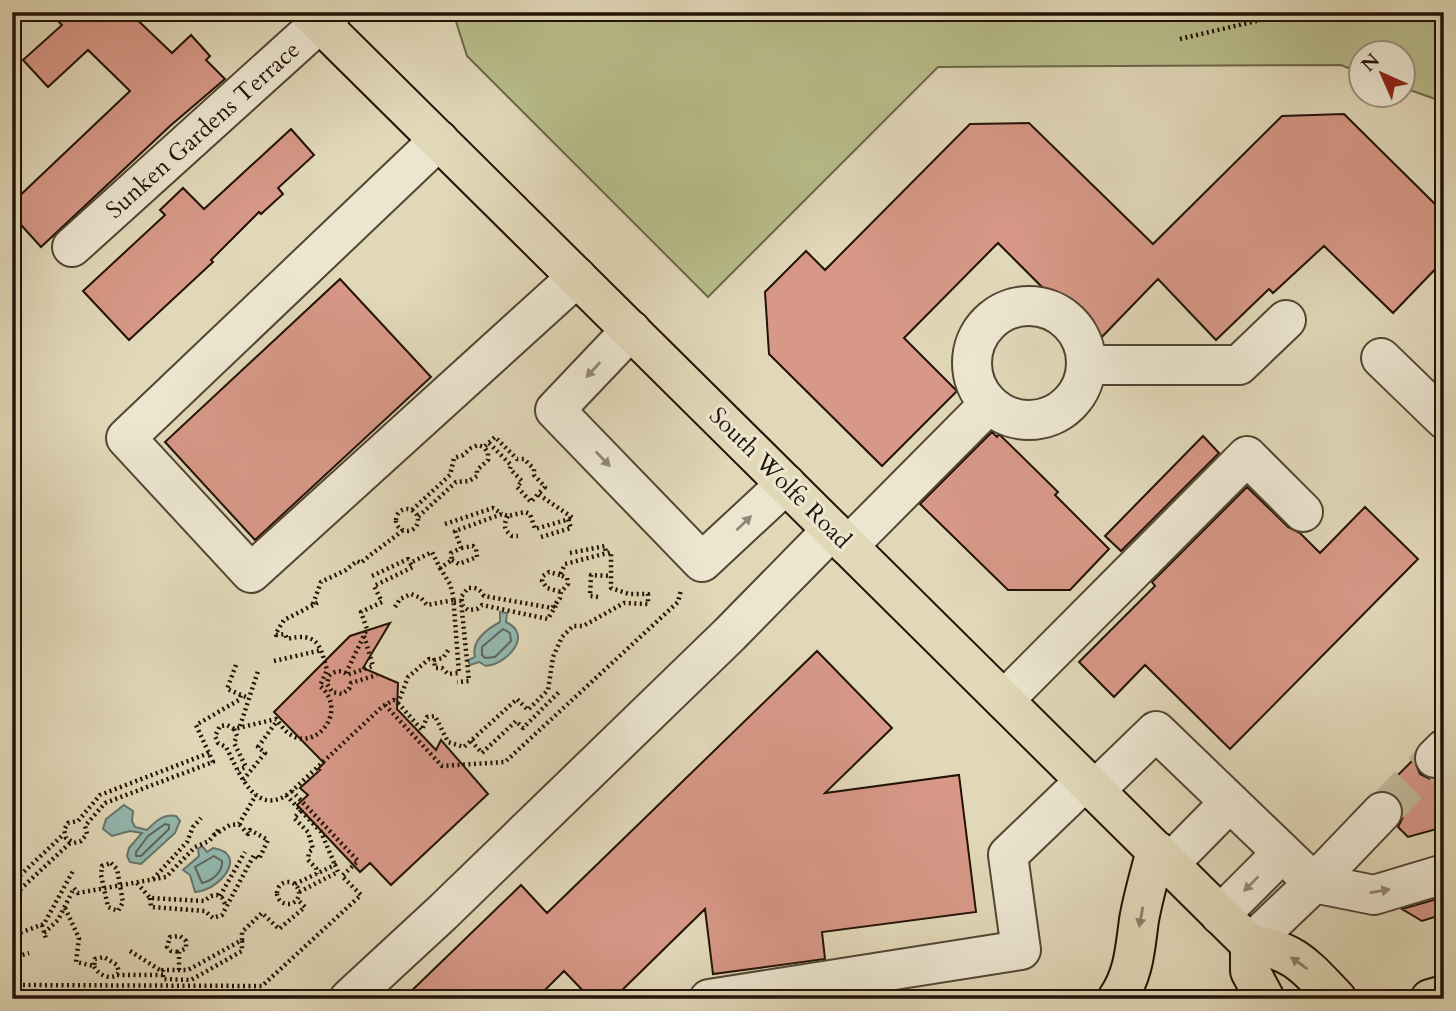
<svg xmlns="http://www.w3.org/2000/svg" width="1456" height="1011" font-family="Cardo,serif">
<rect width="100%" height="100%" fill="#e1d8b8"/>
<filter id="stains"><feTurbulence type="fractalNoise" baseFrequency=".00286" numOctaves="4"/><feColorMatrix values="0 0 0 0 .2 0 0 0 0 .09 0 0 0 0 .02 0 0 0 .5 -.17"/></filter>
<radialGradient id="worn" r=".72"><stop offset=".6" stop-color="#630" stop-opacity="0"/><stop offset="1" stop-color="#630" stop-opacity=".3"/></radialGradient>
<!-- green -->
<path fill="#b8bd8b" stroke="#6d6849" stroke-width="2" d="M453 12H1444V102L1404 88V52H1362L1361 73 1341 65 938 67 708 297 467 56Z"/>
<!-- water -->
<path fill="#94b9b1" stroke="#66766d" stroke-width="2" d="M500 612 507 613 506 622C534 635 507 664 486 666L479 662 470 665 468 660 475 657C471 641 487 629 500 622Z
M124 805 133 811 132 821 135 827 147 830C156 821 164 813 176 816L180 821 175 833 141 864 130 862 127 856 129 848 142 833 130 831 112 836 103 829 106 819Z
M202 846 207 852 213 848C250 854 219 891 195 892L190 875 183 870 199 856 198 849Z"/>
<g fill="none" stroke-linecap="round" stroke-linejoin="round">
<!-- shore -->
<path stroke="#5b665c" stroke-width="2" d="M503 629 510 633 511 641 495 657 485 658 482 655V647Z
M165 824 169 825V829L141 856H136V852L148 836Z
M214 856 222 861C223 872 212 881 202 883L195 867Z"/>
</g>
<!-- building -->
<path fill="#d79887" stroke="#221207" stroke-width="2" d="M49 12H129L172 53 191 35 210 56 206 60 225 79 170 126 41 247 12 215V203L130 91 88 50 48 87 23 60 62 25Z
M1344 114 1444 213V260L1393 313 1324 246 1273 293 1269 289 1216 340 1158 279 1097 342 998 243 904 338 957 391 882 466 769 354 765 292 806 251 825 270 970 124 1029 123 1153 244 1282 116Z
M291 129 314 155 278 188 283 194 261 214 259 212 211 260 213 262 129 340 83 291 165 215 160 210 183 188 204 209Z
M340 279 431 377 255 540 165 442Z
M992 432 997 437 999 434 1058 492 1055 495 1109 549 1070 590H1008L920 504Z
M1203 436 1219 453 1121 551 1105 536Z
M1247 487 1288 527 1300 533 1320 553 1365 507 1418 559 1230 749 1145 665 1114 697 1079 662 1155 586 1152 582Z
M390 623 363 668 398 683 397 709 436 750 441 740 488 794 391 885 370 863 360 872 297 805 308 795 300 788 320 770 318 769 324 763 274 712 350 636Z
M817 651 892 728 825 793 959 775 976 912 822 932 825 959 713 974 705 909 613 999H591L564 971 536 999H403L521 885 547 913Z
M1414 759 1420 774 1430 779 1444 777V827L1408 837 1398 827 1403 817V805L1397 796 1382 791Z
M1444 897V914L1422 921 1402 909Z"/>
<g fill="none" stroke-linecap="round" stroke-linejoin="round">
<!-- minor-tunnel -->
<path stroke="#c4ba9d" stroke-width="38" stroke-dasharray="38 19" stroke-linecap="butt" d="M1382 812 1435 758"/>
<!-- minor casing -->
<g stroke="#524433" stroke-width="42">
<path id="minor" d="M439 140 126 438 251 573 577 277
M72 247 332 12
M972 363a57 57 0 1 1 114 0a57 57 0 1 1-114 0Z
M631 330 555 410 702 562 786 484
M1381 358 1444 419
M1086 365H1239L1286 320
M848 546 989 404
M1004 700 1247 456 1303 512
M1435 758 1444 749
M1095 790 1156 731 1314 883 1374 895 1444 874
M1169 864 1230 802
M1220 915 1282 853
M1250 944 1314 883 1382 812
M349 999 442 913 730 634 832 530
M709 999 1021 950 1008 855 1085 781"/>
</g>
<!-- major casing -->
<g stroke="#221207" stroke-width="42">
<path id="major" d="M309 12 1250 944C1295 950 1307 968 1337 999
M1250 944V971L1265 999
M1117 999C1134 974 1135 949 1139 920 1143 897 1150 874 1156 850
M1430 999 1444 995"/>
</g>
<!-- path -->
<path stroke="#221207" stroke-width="4.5" stroke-dasharray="2 3.5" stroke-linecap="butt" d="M1180 39 1294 12
M489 443 511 465 510 469 522 481 517 487 531 502 538 494
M396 520a11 11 0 1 1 22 0a11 11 0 1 1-22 0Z
M412 510 450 475 454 458 463 455 471 448 478 445 484 447
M508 516C503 525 504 530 512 536H518
M445 524 493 508 502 514
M541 537 571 528 568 519
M570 553 605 546 606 553
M452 560 459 564 477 557 476 549 473 546 461 548
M440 568 450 584 453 595 459 673 448 674 442 668H435L434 660 443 658 449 649
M560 575 549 572 543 576 542 581 547 588 561 592
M372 576 408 559 410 563
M598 597 590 596 591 575 611 576
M454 602 461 601 469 681 457 682
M313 604 321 582 346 570 357 561 361 563C374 551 389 542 403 530
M395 607 400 599 411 594 421 598 427 605 454 600
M364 636 373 666 347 675C342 669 334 671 329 676L327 684 332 692 342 694 349 689 351 683 377 675
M274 661 322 650
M236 665 227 689 241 695
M346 673 367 629 361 612 382 602 374 586 413 567 410 563 432 552 440 568 452 560 451 553 461 548 455 531 502 514 508 516 525 512 530 514 535 529 573 518 538 494 545 487 534 475V469L524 459H517L495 437 484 447 488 453V460L477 470V476L469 481 456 482 418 517
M398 703 422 730 427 717 435 716 448 742 464 747 517 699 528 710 548 690 553 657 562 637 573 626H583L624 603 648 604V594H629L611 588V552L565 564 560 575 567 578 568 584 561 592 560 598 552 608 484 596C480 589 476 587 468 588L461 597 463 606 468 610 477 609 482 605 548 619 558 602
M385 705 442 766 505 762 678 602 681 590
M240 726 258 671
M234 729 237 736 234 743 246 767 238 770
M471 741 482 753 516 721 523 728 559 692
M209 753 100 795 78 821 68 823 64 830 66 838 74 843 81 841 87 834 85 826 105 803 213 762 196 725 239 700 241 695 249 698
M243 780 265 753 258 747 277 721
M292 791C256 821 239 772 226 747L218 743 215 736 220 726 227 725 234 729 276 719C280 724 285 732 291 735 316 751 349 711 320 686L327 670C320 644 317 632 287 639L285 634 276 635V633L284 620 319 602
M286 795 321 832 335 865
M301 811 294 818 308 832 313 849 309 852 308 860 316 868 317 874
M214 835 230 825 239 824 256 795
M111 863 117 869 123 902 118 911 108 907 101 875 102 866Z
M153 879 187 842 193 827 201 818
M277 893a11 11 0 1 1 22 0a11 11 0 1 1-22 0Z
M12 883 64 834
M137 883 150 898 204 901 211 896 217 895 222 898 226 906
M295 884 335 865 338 872 299 892
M220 896 245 852
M12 897 71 842
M150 898 151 907 205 911 213 918 222 915 254 855 259 859 268 840 250 830 248 834 239 824
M65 908 79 938 76 962 94 966 95 959 104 957 117 965 119 972C112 982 98 975 94 966
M42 925 46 939
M44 933 58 920 74 888 78 893 166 877 195 847 209 841 219 829
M16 940 18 949
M12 941 16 940 14 935 44 924 74 869
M130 951 163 972
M12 958 29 953
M179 970V952L186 948V941L180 936 170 937 167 947 171 951 179 952
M117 975H163V970H188L242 940V932L262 913 279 929 305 907 297 899
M163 975V979L191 980 242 951V940
M12 985 262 986 361 895 342 876 358 861 292 791 383 706 394 700 398 703 408 677 429 659 434 660
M1200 999 1207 994"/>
<!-- minor -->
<use href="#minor" stroke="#ece6d1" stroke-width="38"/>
<!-- major -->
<use href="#major" stroke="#e1d8b8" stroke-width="38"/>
</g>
<!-- one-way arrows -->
<defs><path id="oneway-solid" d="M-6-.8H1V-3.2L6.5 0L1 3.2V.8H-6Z" transform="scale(1.75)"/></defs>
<g fill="#918776">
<use href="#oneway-solid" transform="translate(593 370) rotate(133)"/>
<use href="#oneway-solid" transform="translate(603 459) rotate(46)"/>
<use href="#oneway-solid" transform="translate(744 523) rotate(-44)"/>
<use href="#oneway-solid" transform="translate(1251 884) rotate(135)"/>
<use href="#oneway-solid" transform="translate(1380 891) rotate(-10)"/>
</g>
<g fill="#8b7f68">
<use href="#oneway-solid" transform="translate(1141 917) rotate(100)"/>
<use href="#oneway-solid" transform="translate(1299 963) rotate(-145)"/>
</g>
<g text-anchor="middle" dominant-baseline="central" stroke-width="6" stroke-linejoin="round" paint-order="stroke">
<!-- street labels -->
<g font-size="24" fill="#221207" stroke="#ece6d1">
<text transform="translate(203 130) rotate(-42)">Sunken Gardens Terrace</text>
<text transform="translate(780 478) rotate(45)">South Wolfe Road</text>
</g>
</g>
<!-- margin -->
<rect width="1456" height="1011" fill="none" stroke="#e1d8b8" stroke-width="42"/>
<rect x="14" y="14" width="1428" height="983" fill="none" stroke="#221207" stroke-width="3.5"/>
<rect x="21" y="21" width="1414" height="969" fill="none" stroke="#221207" stroke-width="2"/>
<!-- north arrow -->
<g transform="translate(1382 74) rotate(315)"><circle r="33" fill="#ece6d1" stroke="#9b9180" stroke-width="2"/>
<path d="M0-5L12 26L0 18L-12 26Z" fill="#8f2418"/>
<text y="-10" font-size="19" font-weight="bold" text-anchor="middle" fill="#221207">N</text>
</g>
<rect width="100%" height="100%" filter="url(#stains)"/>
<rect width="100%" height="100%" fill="url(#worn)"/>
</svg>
